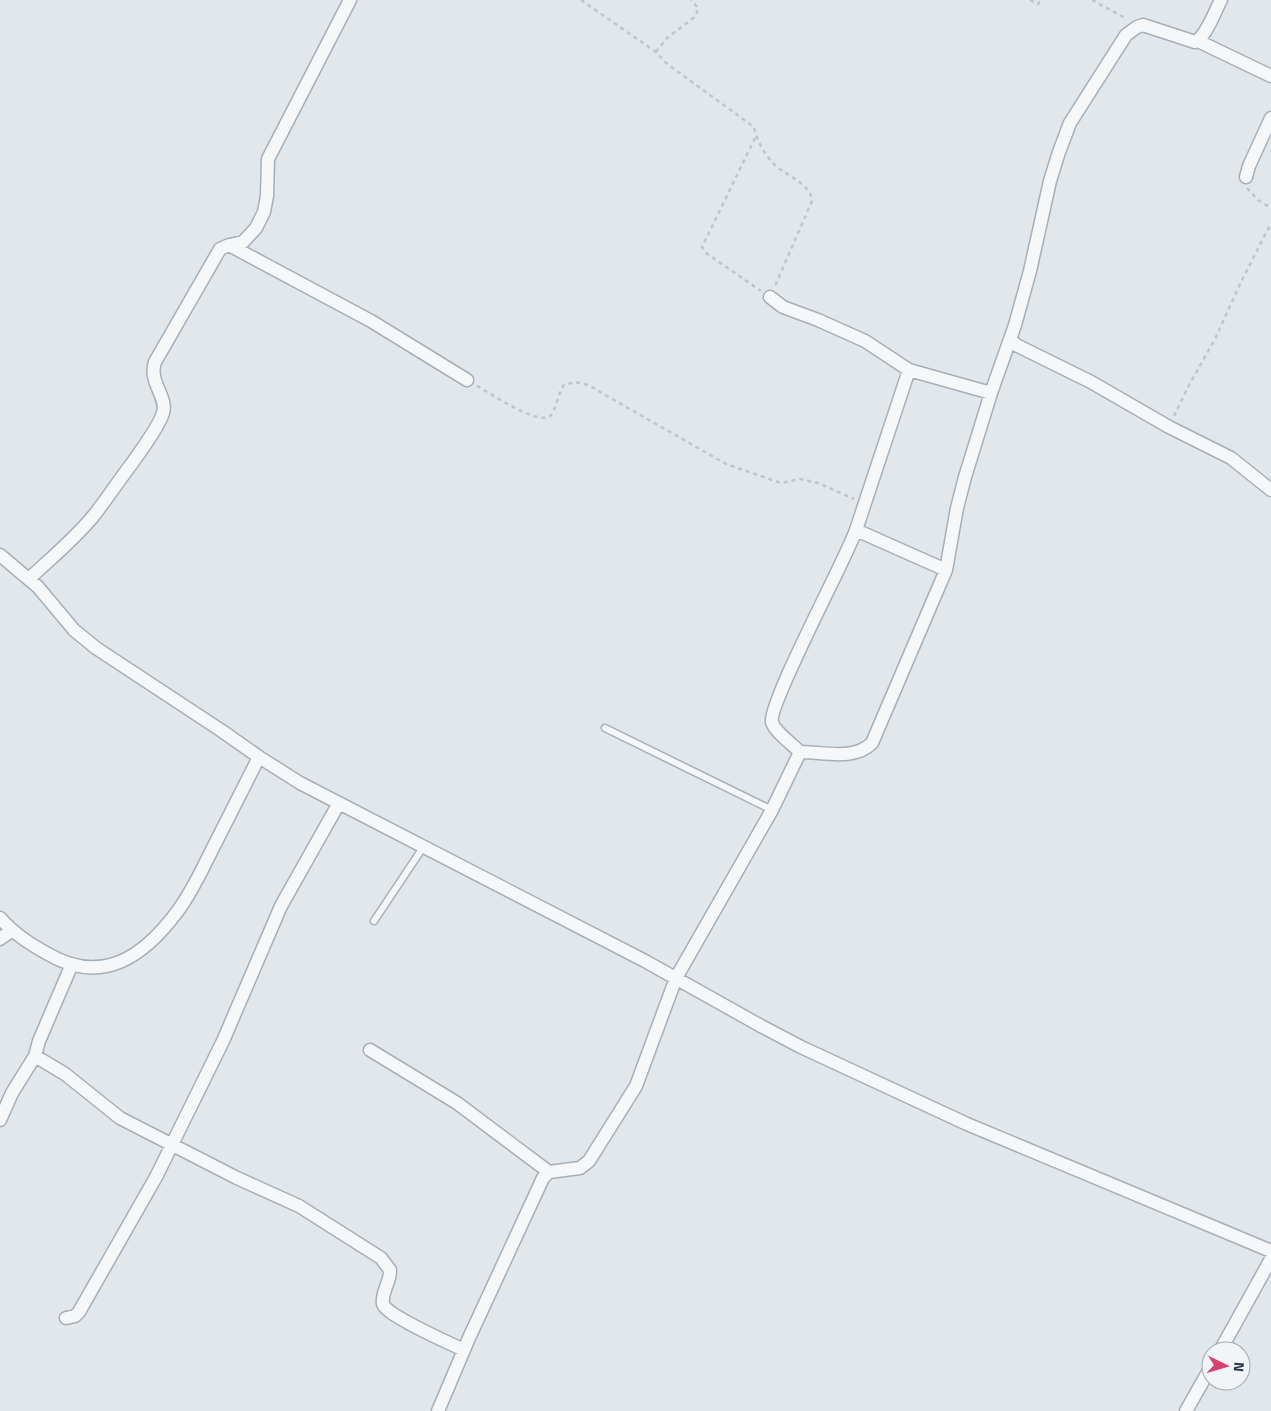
<svg xmlns="http://www.w3.org/2000/svg" width="1271" height="1411" font-family="'Titillium Web',sans-serif">
<rect width="100%" height="100%" fill="#e2e7eb"/>
<g fill="none" stroke-linecap="round" stroke-linejoin="round">
<!-- service casing -->
<g stroke="#a7afb6" stroke-width="9">
<path id="service" d="M605 728 772 810
M374 921 424 846"/>
</g>
<!-- minor casing -->
<g stroke="#a7afb6" stroke-width="15">
<path id="minor" d="M1198 41 1271 76
M1246 177 1249 166 1271 118
M229 245 243 242 256 228 264 212 267 196 268 159 350 0
M770 297 783 307 818 320 865 341 909 370 991 393
M1011 339 1016 345 1091 382 1169 427 1231 458 1271 490
M909 370 856 530 946 570
M0 555 38 587 74 630 96 648 222 731 259 757 300 783 645 961 761 1026 801 1047 967 1124 1271 1251
M29 579C51 558 76 538 95 514 108 497 120 479 133 462 141 450 159 427 163 413 168 397 148 382 155 362L220 249 229 245 371 321 467 380
M800 752C793 745 774 731 772 722 768 704 845 561 856 530
M0 918C14 934 30 944 48 954 103 986 144 956 177 912 193 891 204 865 216 842 230 814 245 785 259 757
M0 939 11 931
M72 964 39 1041 35 1056 65 1074 120 1118 237 1178 299 1206 381 1258 390 1270C391 1281 381 1292 383 1304 384 1314 451 1344 464 1350
M370 1050 457 1103 549 1172
M0 1120 12 1093 35 1056
M66 1318 75 1316 79 1312 156 1177 223 1041 281 906 339 803
M1220 1351 1271 1259
M438 1411 469 1338 543 1178 549 1172 580 1168 589 1161 636 1086 676 978 772 810 800 752C824 752 854 761 872 743L946 570 957 508 965 477 991 393 1015 325 1030 271 1050 181 1059 152 1070 123 1126 35 1137 27 1143 25 1195 42C1206 37 1215 11 1221 0
M1186 1411 1211 1367"/>
</g>
<!-- path -->
<path stroke="#c0c5ca" stroke-width="2.5" stroke-dasharray="4 4" stroke-linecap="butt" d="M581 0 656 52 666 63 754 127C756 139 763 151 771 161 782 175 811 182 812 201L775 286
M1030 0 1038 4 1041 0
M1092 0 1127 19
M656 52 667 38 696 16 698 8 691 0
M755 138 702 247 706 253 761 291
M1247 188 1258 200 1271 208
M477 386C490 393 538 426 550 416 556 411 558 393 564 385L575 382 588 385 726 464 781 483 800 479 818 483 854 499
M1174 416 1188 387 1215 339 1240 284 1271 223"/>
<!-- service -->
<use href="#service" stroke="#f5f7f9" stroke-width="6"/>
<!-- minor -->
<use href="#minor" stroke="#f5f7f9" stroke-width="12"/>
</g>
<!-- north arrow -->
<g transform="translate(1226 1366) rotate(95)"><circle r="24" fill="#f2f5f8" stroke="#a2a9b0"/>
<path d="M0-4L9 19L0 12L-9 19Z" fill="#d74070"/>
<text y="-8" font-size="14" font-weight="bold" text-anchor="middle" fill="#293744">N</text>
</g>
</svg>
